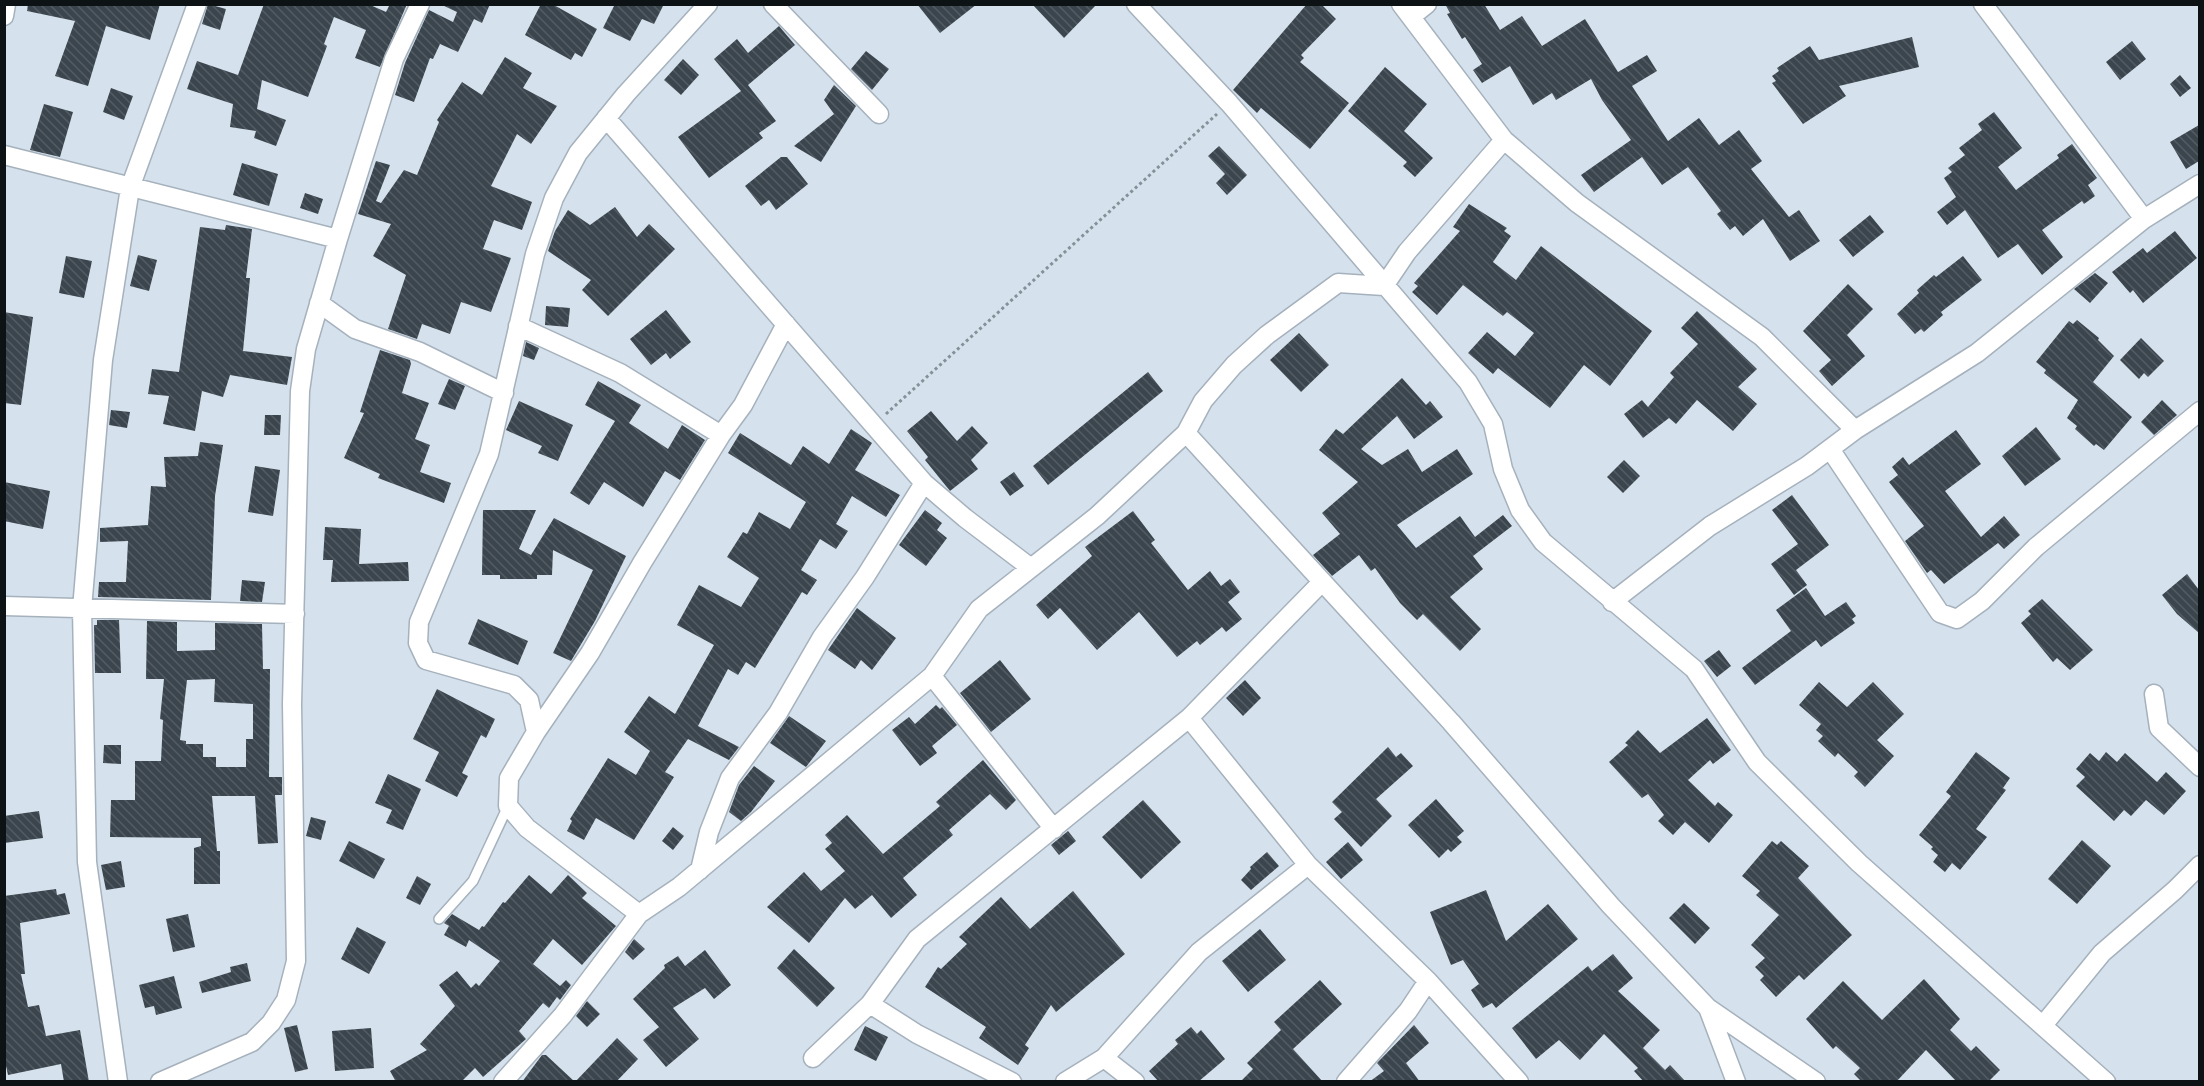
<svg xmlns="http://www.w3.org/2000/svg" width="2204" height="1086" font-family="'Libre Baskerville',serif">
<defs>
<pattern id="building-back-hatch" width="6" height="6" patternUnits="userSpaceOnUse" patternTransform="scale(1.5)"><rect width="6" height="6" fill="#3b454e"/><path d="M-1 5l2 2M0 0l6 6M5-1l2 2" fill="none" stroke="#545c63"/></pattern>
</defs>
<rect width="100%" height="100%" fill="#d5e2ed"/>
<!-- building -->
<path fill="url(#building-back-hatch)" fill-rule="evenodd" d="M28 4H160L150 40 106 26 88 86 55 76 75 21 27 11Z
M208 4 226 9 220 30 202 24Z
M264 4H368L386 12 390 4H407L380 67 355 58 366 30 334 17 324 44 327 46 308 97 262 80 257 109 286 120 276 146 254 138 256 131 230 127 233 104 187 89 197 61 238 75Z
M440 4H490L482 23 474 19 458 52 440 44 433 59 430 58 414 102 395 95 405 63 429 10 453 22 457 12Z
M541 4H552L597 29 582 57 575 53 571 60 525 35Z
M611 4H664L654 24 642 19 630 41 603 28 614 6Z
M917 4H977L940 33Z
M1032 4H1097L1064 38Z
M1307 4H1321L1336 19 1301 55 1304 58 1300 62 1349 103 1310 149 1261 108 1257 113 1233 90Z
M1445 4H1484L1500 30 1522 16 1542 46 1585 19 1618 72 1647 55 1657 71 1632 86 1668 141 1699 118 1719 145 1739 130 1762 161 1751 169 1789 217 1799 210 1820 241 1790 261 1763 219 1743 236 1735 226 1730 230 1717 214 1721 211 1688 167 1662 185 1642 157 1594 192 1581 175 1631 140 1602 100 1591 79 1556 100 1552 93 1533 105 1510 66 1482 83 1473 70 1482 64 1465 37 1462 39 1447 14 1450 13Z
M779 26 795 45 748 85 776 121 759 133 763 138 709 178 678 137 741 91 714 59 737 39 748 53Z
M1912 37 1919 67 1839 86 1846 96 1803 124 1772 83 1776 81 1772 76 1779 71 1777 68 1810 46 1819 60Z
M2132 41 2146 59 2120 80 2106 62Z
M866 51 889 69 872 90 851 69Z
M505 57 532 73 523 88 557 106 531 144 517 134 491 186 532 202 522 230 494 220 483 249 511 258 491 312 461 302 450 334 422 324 417 339 388 329 406 275 373 256 391 224 358 214 376 161 390 165 376 201 381 203 404 170 417 175 439 122 437 120 462 82 482 95Z
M683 59 699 75 681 95 664 80Z
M1385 67 1427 104 1404 131 1433 158 1415 177 1403 166 1407 162 1348 111Z
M2180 75 2191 88 2180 97 2170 84Z
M834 85 856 106 821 162 794 146 834 114 824 100Z
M111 88 133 96 124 120 103 112Z
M44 104 73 112 60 157 30 150Z
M1994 112 2022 148 1998 167 2016 190 2059 158 2057 155 2072 144 2097 178 2088 185 2095 196 2084 204 2082 201 2042 230 2063 257 2042 275 2018 244 1998 258 1965 210 1947 225 1937 212 1956 197 1944 178 1952 172 1948 168 1965 155 1959 148 1982 130 1978 124Z
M2199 125V161L2186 169 2170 142Z
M1219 146 1247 175 1227 195 1216 183 1225 174 1208 156Z
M781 157H787L808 184 776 210 769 200 761 206 745 186Z
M242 163 278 174 269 206 233 195Z
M305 193 323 199 318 214 300 208Z
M1469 204 1507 228 1504 231 1511 236 1493 262 1516 280 1541 246 1652 331 1610 386 1584 365 1550 408 1498 368 1493 374 1468 353 1487 332 1515 356 1534 333 1507 312 1503 316 1463 285 1437 315 1412 292 1418 286 1414 283 1460 231 1453 227Z
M615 207 637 237 649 224 675 249 608 316 582 290 591 280 548 251 555 231 568 210 590 225Z
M1870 215 1884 232 1853 257 1839 240Z
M226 225 252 229 246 278H250L243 351 292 357 287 385 230 375 223 397 202 391 195 431 163 424 169 396 148 394 152 369 179 372 200 227 225 230Z
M2175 231 2197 258 2143 303 2133 290 2130 293 2112 272 2143 248 2147 253Z
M138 255 157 260 149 291 130 286Z
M66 256 92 261 84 298 59 293Z
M1963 256 1982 280 1941 312 1943 315 1924 332 1921 329 1915 334 1897 314 1919 293 1917 290 1934 275 1936 277Z
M2095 273 2108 283 2090 303 2074 289Z
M1848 284 1873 309 1847 335 1865 356 1832 386 1819 371 1831 360 1803 331Z
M546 306 570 308 568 327 545 325Z
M666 310 691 342 670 359 666 353 651 365 630 339Z
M1697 311 1757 369 1738 387 1757 404 1733 431 1697 400 1676 424 1669 418 1643 438 1624 414 1642 400 1648 407 1674 377 1670 373 1698 344 1681 328Z
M4 312 33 317 21 405 4 403Z
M2077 320 2099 338 2098 340 2114 356 2093 382 2132 417 2104 450 2096 444 2094 446 2075 429 2077 426 2067 418 2078 400 2044 373 2046 370 2036 362 2069 321 2073 324Z
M1299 333 1329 365 1301 392 1270 360Z
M2141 338 2164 361 2148 377 2144 373 2139 379 2120 360Z
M526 342 539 348 534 360 523 356Z
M380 350 410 360 411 364 402 393 429 403 415 439 430 445 420 472 451 483 444 503 378 478 380 474 344 458 364 413 360 412Z
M1148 372 1163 391 1048 485 1033 466Z
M1402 378 1426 405 1430 401 1443 417 1414 439 1397 416 1361 449 1382 465 1408 449 1422 472 1457 449 1473 474 1397 525 1416 548 1460 516 1475 537 1503 515 1512 526 1473 556 1483 569 1450 597 1481 629 1460 651 1423 614 1417 620 1400 603 1375 568 1371 571 1359 555 1332 576 1313 555 1340 534 1322 513 1358 482 1319 450 1336 429 1343 434Z
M449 379 465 386 455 410 438 404Z
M598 381 641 405 629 423 668 449 682 425 705 440 680 480 665 471 643 507 604 482 589 505 570 493 615 421 585 405Z
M2162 400 2177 415 2154 435 2141 422Z
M519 401 573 425 558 461 538 453 542 446 506 430Z
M111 410 130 412 127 428 109 425Z
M931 411 957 441 972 426 988 443 971 460 978 469 950 491 925 460 928 457 907 431Z
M265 415H281L280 435H264Z
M2036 427 2061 459 2025 486 2002 456Z
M851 429 872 443 855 470 900 495 886 517 852 496 836 524 848 531 836 549 820 539 801 570 817 580 807 595 802 592 755 668 746 662 738 675 728 669 698 726 739 747 729 760 688 739 665 772 674 777 634 840 596 818 584 840 567 831 572 821 570 819 608 758 636 775 650 751 624 732 649 696 675 714 714 645 677 625 699 585 741 607 759 578 727 557 743 532 747 534 759 512 790 529 806 502 728 453 740 433 791 465 803 446 829 464Z
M1956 430 1981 464 1945 491 1981 537 2004 516 2020 535 2004 549 1998 543 1944 584 1931 570 1927 573 1905 541 1924 526 1889 482 1898 475 1892 467 1903 457 1909 465Z
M200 442 223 445 215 496 211 600 98 597 99 582H126L128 541 100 542V528L148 525 151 486 166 487 164 457 198 456Z
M1624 460 1640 476 1623 493 1607 477Z
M255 466 280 470 273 516 248 512Z
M1014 472 1024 486 1010 496 1000 482Z
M4 482 50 491 43 529 4 521Z
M1792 495 1829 545 1796 570 1807 585 1794 595 1771 564 1798 544 1772 510Z
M483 510H536L519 549 531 555 554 518 626 556 595 621 571 661 553 653 593 570 553 550 552 575H537V579H500V575H482Z
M925 510 942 523 937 530 947 538 926 566 899 545Z
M1133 511 1155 540 1151 543 1188 590 1210 571 1221 586 1230 579 1240 592 1228 602 1242 619 1226 632 1222 627 1200 645 1197 641 1177 657 1139 612 1097 650 1060 608 1048 619 1036 605 1092 556 1085 547Z
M325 527 361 529 359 564 408 562 409 581 331 582 333 560H323Z
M2187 574 2199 590V633L2177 614 2162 595Z
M242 580 265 582 262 602 240 601Z
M1806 588 1825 616 1846 602 1856 616 1852 619 1855 623 1821 647 1816 640 1755 685 1742 668 1791 631 1776 610Z
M2042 599 2093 650 2070 670 2057 658 2053 662 2021 623 2031 614 2028 611Z
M857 608 896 638 872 670 861 660 855 669 828 650Z
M478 619 528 641 518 665 468 644Z
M97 620H119L121 673H95L94 625H97Z
M147 621 177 622V651L215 650V623L262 624 263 669H270L269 777H282V795H275L278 843 258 844 255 796H212L217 851H220V884H194V848L201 846V838L110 837 111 800H135V761H161L163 720 160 719 164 679H146ZM215 679 214 702 253 704V739H246V767H216V757H203V744H186V741L180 740 187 680Z
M1719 650 1731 666 1717 677 1704 661Z
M1000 660 1031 699 991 732 960 693Z
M1245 680 1261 698 1243 716 1226 698Z
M1819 682 1847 707 1873 682 1904 714 1877 740 1894 756 1865 787 1854 776 1858 772 1838 753 1835 757 1818 741 1823 736 1816 730 1821 724 1799 705Z
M437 689 495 719 486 738 481 735 462 773 468 776 457 797 425 781 439 752 413 739Z
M936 705 940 709 942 707 957 725 932 746 937 753 920 766 892 730 909 717 915 724Z
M789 716 826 741 806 767 770 743Z
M1707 718 1731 750 1713 764 1710 760 1688 780 1715 806 1718 802 1733 815 1709 843 1685 822 1673 835 1658 821 1664 815 1648 794 1642 798 1609 762 1628 745 1625 743 1638 730 1660 753Z
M104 745H121V764L103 763Z
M1388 747 1396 757 1401 753 1413 766 1376 799 1392 816 1361 847 1334 819 1342 812 1332 802Z
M1976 752 2010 778 2003 788 2006 790 1976 829 1987 837 1960 870 1952 863 1945 872 1933 862 1938 855 1931 849 1933 847 1919 835 1951 796 1946 792Z
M2106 752 2117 762 2125 753 2157 782 2166 772 2186 791 2164 815 2146 800 2131 816 2124 810 2114 821 2076 786 2085 777 2076 769 2090 753 2099 761Z
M983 760 1016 800 1006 810 990 794 949 830 953 835 903 878 917 895 891 918 872 895 855 909 845 898 809 943 767 907 804 872 821 891 845 871 825 849 832 843 825 835 847 815 883 854 940 806 936 802Z
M754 766 775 781 751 812 741 821 729 812 739 785Z
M388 774 421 789 403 830 386 823 392 810 375 803Z
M1436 799 1464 831 1457 837 1462 842 1451 852 1448 849 1439 858 1408 825Z
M1143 800 1181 842 1141 879 1102 837Z
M39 811 43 838 4 843V816Z
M311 817 326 821 321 840 306 836Z
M673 827 684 836 673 850 662 841Z
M1068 831 1076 841 1059 855 1051 845Z
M2082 840 2111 866 2077 904 2048 879Z
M349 841 385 859 374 879 339 861Z
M1772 841 1777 845 1781 841 1809 866 1798 878 1852 935 1804 980 1799 975 1776 997 1760 980 1764 976 1755 967 1765 958 1751 945 1779 915 1756 895 1760 891 1742 876Z
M1348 842 1363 860 1341 879 1326 862Z
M1267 852 1279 866 1251 890 1241 880 1251 869 1250 867Z
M121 861 125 887 106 890 101 865Z
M529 875 551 894 568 875 587 893 582 898 616 926 582 965 553 939 533 964 560 986 566 980 571 985 560 1000 557 997 549 1008 543 1003 519 1031 526 1039 483 1077 475 1068 461 1082H396L390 1071 427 1050 420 1044 455 1006 439 985 457 971 471 988 476 983 479 986 500 961 469 940 466 947 444 935 449 926 444 923 452 914 479 930 482 926 484 927 503 902 505 903Z
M417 876 431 884 420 905 406 898Z
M56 889 57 895 65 893 70 914 20 923 25 974H21L28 1007 39 1005 46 1036 80 1030 89 1082H64L61 1064 8 1075 4 1057V896Z
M1486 890 1506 941 1548 904 1578 939 1496 1008 1492 1003 1483 1008 1471 990 1479 984 1463 960 1451 965 1430 912Z
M1073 891 1125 954 1056 1012 1051 1005 1025 1045 1029 1048 1018 1065 979 1038 986 1027 925 987 938 967 941 969 967 944 959 937 1001 897 1030 929Z
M1684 903 1710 928 1695 944 1669 918Z
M188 914 195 947 173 952 166 919Z
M357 927 386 942 369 974 341 959Z
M1260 929 1286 960 1248 992 1222 961Z
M634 939 645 949 633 960 625 952Z
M794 949 835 988 817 1007 777 968Z
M705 950 731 985 714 999 705 988 673 1008 699 1039 666 1067 643 1040 659 1027 633 999 665 968 664 965 678 956 685 966Z
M1613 954 1633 978 1618 991 1660 1030 1643 1048 1665 1070 1670 1065 1686 1082H1644L1634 1071 1638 1068 1604 1034 1580 1060 1559 1040 1536 1059 1512 1028 1588 966 1592 971Z
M247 963 251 981 202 993 199 982 231 972 230 967Z
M174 976 182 1008 156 1015 154 1006 145 1008 139 985Z
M1924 979 1960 1019 1950 1030 1971 1051 1976 1046 2000 1070 1988 1082H1957L1926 1050 1896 1082H1862L1854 1074 1860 1068 1836 1046 1833 1049 1806 1019 1843 981 1882 1020Z
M1320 980 1342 1004 1293 1049 1323 1082H1240L1253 1069 1247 1063 1281 1030 1274 1022Z
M587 1001 600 1014 587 1027 576 1016Z
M297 1025 308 1069 295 1072 284 1028Z
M1414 1025 1429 1043 1406 1063 1420 1082H1369L1384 1071 1377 1063Z
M865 1026 888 1037 876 1061 854 1050Z
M1191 1027 1197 1034 1201 1030 1225 1059 1198 1082H1159L1149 1071 1178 1044 1175 1040Z
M371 1028 374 1068 335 1071 332 1031Z
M617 1038 638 1059 616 1082H575Z
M542 1055H546L575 1082H522Z"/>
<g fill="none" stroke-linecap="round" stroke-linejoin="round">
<!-- lane casing -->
<g stroke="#a5b1bc" stroke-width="12">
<path id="lane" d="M439 919 473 881 508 806"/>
</g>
<!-- street casing -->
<g stroke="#a5b1bc" stroke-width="21">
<path id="street" d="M773 4 879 114
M1136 4 1229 103 1468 382 1493 424 1503 469 1520 510 1543 542 1694 669 1757 762 1859 863 2106 1082
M1401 4 1504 140 1577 203 1762 337 1855 430
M1983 4 2144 219
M4 16 6 4
M1412 16 1427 4
M606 118 924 483 965 518 1031 568
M4 155 338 239
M319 303 355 329 420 352 504 393
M518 326 620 373 721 435
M1186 433 1451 722 1611 906 1708 1008 1736 1082
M1830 449 1940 613 1957 619 1982 601 2036 547 2200 411
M1612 602 1710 526 1807 466 1855 430 1977 353 2144 219 2200 184
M4 606 295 614
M932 676 1054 829
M2154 694 2159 728 2200 767
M1189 718 1308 865 1428 981 1519 1082
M536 732 590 653 642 563 721 435 743 405 786 324
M700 870 709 832 730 778 778 713 822 637 865 577 924 483
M639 914 527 828 508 806 509 778 536 732 529 700 514 685 426 660 418 643 419 622 489 454 535 254 554 198 578 153 626 94 708 4
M870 1004 917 1034 1012 1082
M1708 1008 1816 1082
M2044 1024 2102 953 2175 890 2200 865
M813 1058 870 1004 917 939 1189 718 1321 583
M1104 1058 1135 1082
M118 1082 87 862 82 609 103 360 130 188 197 4
M160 1082 252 1042 271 1023 286 1000 296 961 292 704 300 391 306 349 338 239 394 59 420 4
M503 1082 563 1015 639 914 679 887 932 676 979 609 1097 516 1186 433 1203 401 1234 365 1267 335 1338 283 1384 286 1407 252 1504 140
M1065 1082 1104 1058 1199 952 1308 865
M1346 1082 1408 1011 1428 981"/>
</g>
<!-- path -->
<path stroke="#869098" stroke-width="3" stroke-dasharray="3 3" stroke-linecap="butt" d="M886 414 1217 114"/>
<!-- lane -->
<use href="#lane" stroke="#fff" stroke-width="9"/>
<!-- street -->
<use href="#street" stroke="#fff" stroke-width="18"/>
</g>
<!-- border -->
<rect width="2204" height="1086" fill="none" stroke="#0d1215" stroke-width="12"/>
</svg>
